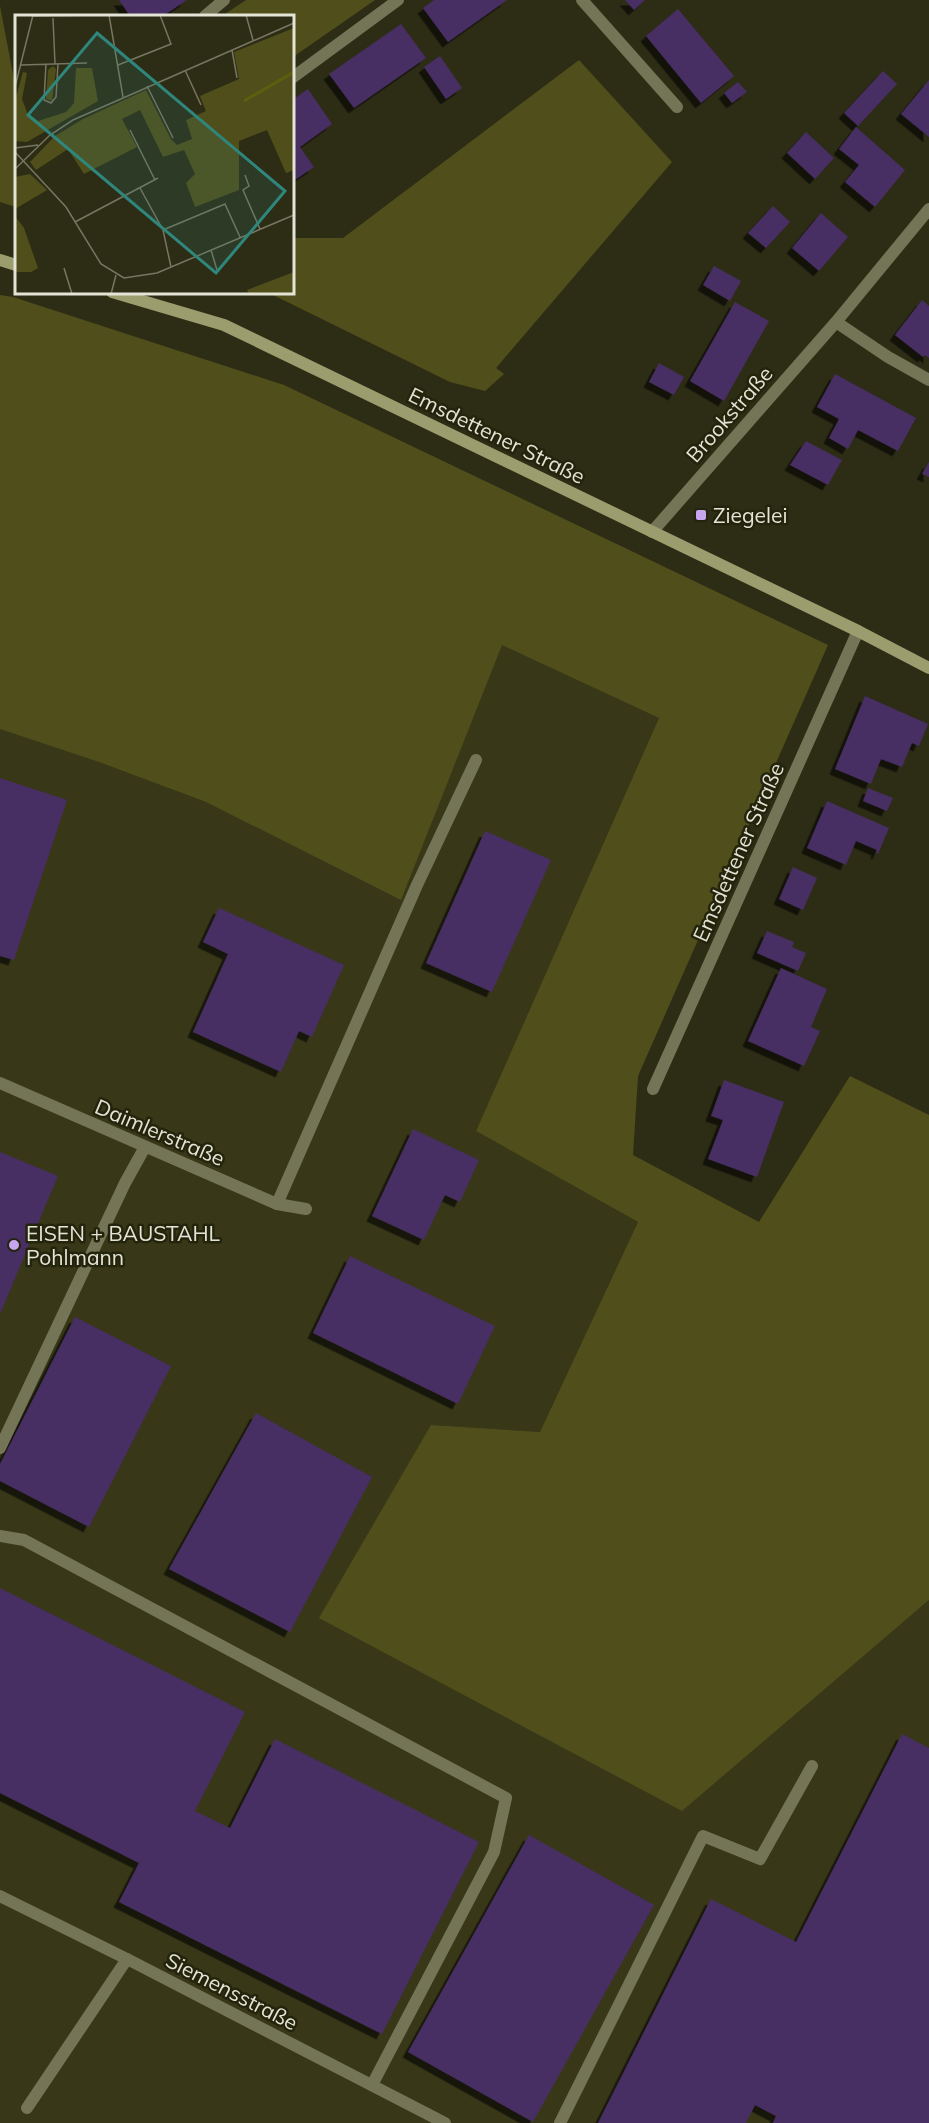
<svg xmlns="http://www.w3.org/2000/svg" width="929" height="2123" font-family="Mulish,sans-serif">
<defs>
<filter id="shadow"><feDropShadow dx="-5.5" dy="5.5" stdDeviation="0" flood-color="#0009"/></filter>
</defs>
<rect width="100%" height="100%" fill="#2d2d16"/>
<!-- built -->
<path fill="#383818" d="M502 644 659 718 476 1131 638 1222 540 1432 431 1425 682 1811 929 1600V2123H0V729L99 762 206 802 401 899Z"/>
<!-- green -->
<path fill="#504f1b" d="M246 0H375L293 57 292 16H222Z
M0 6 16 90V207L0 202Z
M579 60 672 162 496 368 504 374 485 391 450 382 269 293 292 292 293 238H343Z
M0 295 13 297 284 385 828 645 638 1076 633 1155 759 1222 850 1076 929 1115V1600L682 1811 319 1618 431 1425 540 1432 638 1222 476 1131 659 718 502 645 401 900 206 802 99 762 0 729Z"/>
<!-- building -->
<path fill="#472d63" filter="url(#shadow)" d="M119 0H187L163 16H130Z
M434 0H507L448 42 423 8Z
M625 0H645L634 10Z
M678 9 734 76 701 103 646 36Z
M401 24 426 58 354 108 329 74Z
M440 56 462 88 446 99 424 67Z
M883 71 897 84 858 126 844 113Z
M929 80V137L901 114Z
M738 82 747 92 732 103 724 93Z
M308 89 332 124 300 147 314 167 292 182V100Z
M856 127 905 170 875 207 845 182 859 165 839 149Z
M806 132 834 158 815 179 787 153Z
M773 206 790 222 766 248 748 233Z
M821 213 848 237 819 271 792 248Z
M714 266 741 281 730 301 703 285Z
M922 300 929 306V358L925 355 923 357 895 335Z
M735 302 769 321 724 401 690 381Z
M659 363 684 377 674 395 649 382Z
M835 374 916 418 898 451 858 430 848 449 829 438 839 419 817 407Z
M806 441 842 460 828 485 790 465Z
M929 462V477L922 474Z
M865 696 928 724 919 746 912 743 902 767 881 759 871 784 835 769Z
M0 778 67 800 14 960 0 956Z
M868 788 893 798 887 811 863 801Z
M827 801 889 828 878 854 876 853 877 850 856 841 846 865 807 848Z
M485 831 551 860 492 992 426 963Z
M793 867 817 878 803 910 779 899Z
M219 908 344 965 312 1037 299 1031 281 1072 193 1032 228 954 203 942Z
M767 931 794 942 792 947 806 953 798 971 757 953Z
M781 968 827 989 811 1027 820 1031 804 1066 748 1041Z
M724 1080 784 1102 757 1177 708 1159 723 1120 711 1116Z
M413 1129 479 1160 460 1202 445 1195 424 1240 372 1216Z
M0 1152 58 1176 0 1314Z
M350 1256 495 1326 458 1404 313 1333Z
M75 1317 171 1366 89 1527 0 1481V1464Z
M256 1413 372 1477 290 1632 169 1569Z
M0 1588 245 1712 195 1811 230 1828 275 1739 479 1842 382 2034 119 1902 139 1863 0 1793Z
M902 1734 929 1748V2123H773L776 2116 755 2105 746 2123H598L711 1899 796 1942Z
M529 1835 654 1905 533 2122 408 2052Z"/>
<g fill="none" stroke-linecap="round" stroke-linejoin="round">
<!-- service -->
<path stroke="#747457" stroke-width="12" d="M277 1204 417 885 476 760
M0 1448 125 1183 145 1147
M0 1536 24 1540 506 1798 494 1852 372 2085
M27 2108 127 1959
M560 2123 703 1836 760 1859 812 1766"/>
<!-- minor -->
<path stroke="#747457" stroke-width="12" d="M582 0 677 107
M205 16 224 0
M292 78 398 0
M836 322 888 357 929 380
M652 532 836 322 929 209
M0 1083 277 1204 306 1209
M653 1089 858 631
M0 1896 131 1961 445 2123"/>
<!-- secondary -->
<path stroke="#9c9d6e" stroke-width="12" d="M0 260 16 265
M112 292 224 325 858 631 929 668"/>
</g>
<!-- markers -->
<g fill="#c7a6ef" stroke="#24240c" stroke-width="2">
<rect x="695" y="509" width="12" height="12" rx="3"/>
<circle cx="14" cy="1245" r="6"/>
</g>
<g text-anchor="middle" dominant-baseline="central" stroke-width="5" stroke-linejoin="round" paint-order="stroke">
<!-- street labels -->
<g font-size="21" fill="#e3e4d5" stroke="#24240c">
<text transform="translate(729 414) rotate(-49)">Brookstraße</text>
<text transform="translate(497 435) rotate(26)">Emsdettener Straße</text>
<text transform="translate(738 852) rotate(-66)">Emsdettener Straße</text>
<text transform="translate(160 1132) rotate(23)">Daimlerstraße</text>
<text transform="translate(232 1991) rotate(27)">Siemensstraße</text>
</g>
<!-- poi labels -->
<g font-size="21" fill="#e3e4d5" stroke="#24240c" text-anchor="start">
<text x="713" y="515">Ziegelei</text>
<text x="26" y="1233">EISEN + BAUSTAHL<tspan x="26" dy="24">Pohlmann</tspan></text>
</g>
</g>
<!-- overview -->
<g transform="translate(15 15)">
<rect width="279" height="279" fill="#2d2d16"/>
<path d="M279 13V155L271 158 252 115 224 126V175L180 192 171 168 180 159 169 135 148 142 125 95 107 104 122 132 69 159 53 134 21 155 15 147 40 121 68 104 131 75 156 124 162 130 177 124 171 105 191 96 185 81 224 64 219 37ZM38 51 41 54 37 86 31 84 33 55ZM61 53H77L83 86 12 127 0 126V86L8 57 12 58 7 84 13 100 23 106 51 97 59 88ZM15 159 32 175 0 194V162ZM0 201 9 213 23 253 16 257H1ZM279 257V279H234L232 275Z" fill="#504f1b"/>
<path fill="none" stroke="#5f5e0f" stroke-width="3" d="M229 86 279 57"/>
<path fill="none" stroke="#767662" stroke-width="1.5" d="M94 0 108 82M231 0 238 25M18 1 83 0M38 3 40 49M217 35 222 63M31 49 29 85 36 88 41 82 43 49M6 50 72 48M103 50 156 29 145 0M170 55 186 90M132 71 158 123M0 72 18 0M115 115 140 165M0 133 23 130M0 137 51 192 86 249 109 263 142 258 279 200M0 154 35 120 58 105 279 8M230 160 234 171 228 175 245 214M125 173 148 215 156 252M60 207 143 163M148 215 210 189 225 222M196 235 202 255M49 253 57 279M96 279 101 260"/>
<path fill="#2f867d" fill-opacity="0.15" stroke="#2f867d" stroke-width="3" d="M82 18 270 176 201 258 13 100Z"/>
<rect width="279" height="279" fill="none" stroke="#e3e4d5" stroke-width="3"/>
</g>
</svg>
